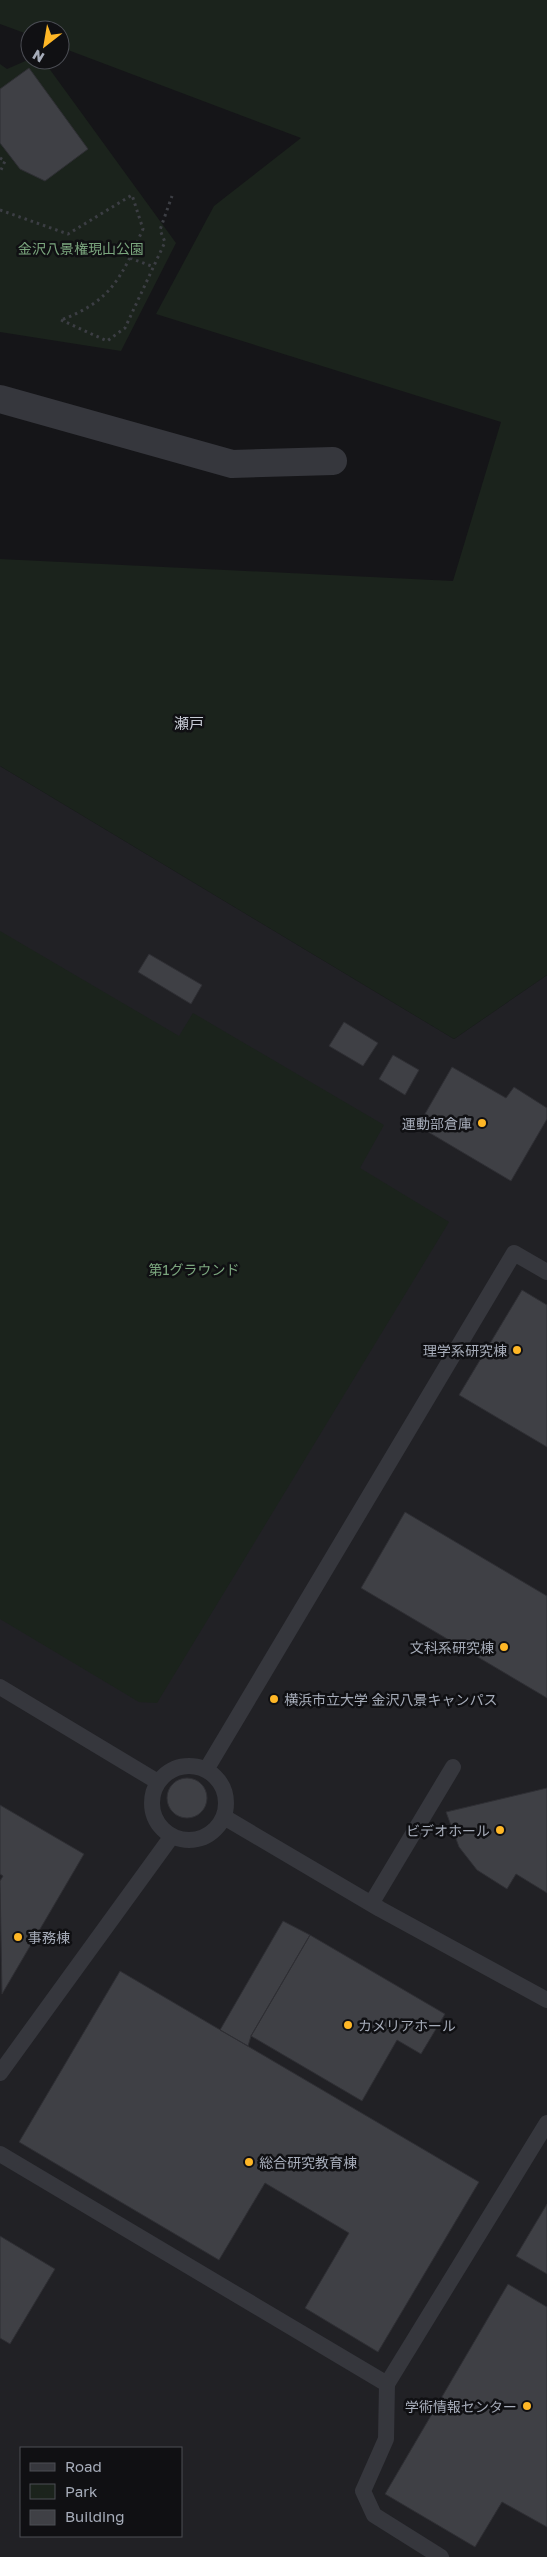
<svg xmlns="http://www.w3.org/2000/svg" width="547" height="2557" font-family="'Golos Text','Noto Sans JP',sans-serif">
<rect width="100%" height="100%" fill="#151518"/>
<!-- built -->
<path fill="#212125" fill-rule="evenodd" d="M0 766 454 1039 547 975V2557H0ZM21 2448H181V2536H21Z"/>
<!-- green -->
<path fill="#1b231c" d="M0 0H547V975L454 1039 0 766V559L453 581 501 422 156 314 214 206 301 138 60 47V30H30V35L0 24Z
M30 59 43 60 176 243 121 351 0 332V64L7 69Z
M0 931 179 1036 193 1013 384 1125 360 1168 449 1222 157 1703 139 1702 0 1619Z"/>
<!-- building -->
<path fill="#3f4045" stroke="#2f2f34" d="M29 68 88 149 45 181 20 169 0 143V89Z
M149 954 202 985 191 1004 138 972Z
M344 1022 378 1043 363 1066 329 1046Z
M393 1055 419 1070 405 1095 379 1079Z
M452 1067 506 1098 514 1087 547 1108V1119L511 1181 418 1126Z
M522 1290 547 1305V1447L459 1395Z
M405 1512 547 1596V1698L361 1588Z
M167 1798a20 20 0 1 1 40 0a20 20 0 1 1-40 0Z
M547 1788V1893L516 1874 507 1889 477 1870 459 1847 446 1812Z
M0 1805 84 1854 2 1994 0 1881 3 1876 0 1874Z
M283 1921 310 1935 251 2036 248 2046 220 2030Z
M310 1935 445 2014 421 2054 397 2040 362 2101 251 2036Z
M120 1971 479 2182 378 2352 305 2308 349 2233 265 2183 219 2260 19 2142Z
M547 2204V2274L516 2256Z
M0 2236 55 2269 10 2344 0 2338Z
M508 2284 547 2307V2527L502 2502 475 2547 385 2494Z"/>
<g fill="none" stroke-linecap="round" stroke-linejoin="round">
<!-- path -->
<path stroke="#3c3e44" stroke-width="3" stroke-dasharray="2.5 4" stroke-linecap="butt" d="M0 158 5 161 0 172
M0 210 68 234 132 195 143 229C122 276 112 301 61 320
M130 258 154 267
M61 320 107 341 125 328 165 242 160 230 172 196"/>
<!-- service -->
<path stroke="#36373d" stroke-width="16" d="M0 1687 158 1782
M152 1803a37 37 0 1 1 74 0a37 37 0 1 1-74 0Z
M206 1770 514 1253 547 1272
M224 1817 380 1909 547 2000
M371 1904 453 1767
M0 2073 172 1836
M0 2154 387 2384
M441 2557 374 2515 363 2491 386 2439 387 2384 547 2123"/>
<!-- minor -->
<path stroke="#36373d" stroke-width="28" d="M0 399 232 464 333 461"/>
</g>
<!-- markers -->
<g fill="#ffb726" stroke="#101013" stroke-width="2">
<circle cx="482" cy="1123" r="5"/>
<circle cx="517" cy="1350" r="5"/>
<circle cx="504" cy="1647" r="5"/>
<circle cx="274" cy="1699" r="5"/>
<circle cx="500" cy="1830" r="5"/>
<circle cx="18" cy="1937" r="5"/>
<circle cx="348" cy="2025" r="5"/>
<circle cx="249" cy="2162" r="5"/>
<circle cx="527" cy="2406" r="5"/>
</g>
<g text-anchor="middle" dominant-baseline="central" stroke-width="5" stroke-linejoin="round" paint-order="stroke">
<!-- park labels -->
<g font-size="14" fill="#7ba67e" stroke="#101013">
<text x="81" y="248">金沢八景権現山公園</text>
<text x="194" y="1269">第1グラウンド</text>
</g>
<!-- poi labels -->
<g font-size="14" fill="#a6acb9" stroke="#101013" text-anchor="end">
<text x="472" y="1123">運動部倉庫</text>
<text x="507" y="1350">理学系研究棟</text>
<text x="494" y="1647">文科系研究棟</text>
<text x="284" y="1699" text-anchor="start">横浜市立大学 金沢八景キャンパス</text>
<text x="490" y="1830">ビデオホール</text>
<text x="28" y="1937" text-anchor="start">事務棟</text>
<text x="358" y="2025" text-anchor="start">カメリアホール</text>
<text x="259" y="2162" text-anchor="start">総合研究教育棟</text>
<text x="517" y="2406">学術情報センター</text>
</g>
<!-- neighbourhood labels -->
<g font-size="15" fill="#c7cbd5" stroke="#101013">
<text x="189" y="723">瀬戸</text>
</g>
</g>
<!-- legend -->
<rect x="20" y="2447" width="162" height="90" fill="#101013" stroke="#4c4e55"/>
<rect x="30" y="2463" width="25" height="8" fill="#36373d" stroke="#4c4e55"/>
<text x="65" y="2472" font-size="15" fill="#a6acb9">Road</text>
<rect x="30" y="2484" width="25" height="15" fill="#1b231c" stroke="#4c4e55"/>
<text x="65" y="2497" font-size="15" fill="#a6acb9">Park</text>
<rect x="30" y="2510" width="25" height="15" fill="#3f4045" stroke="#4c4e55"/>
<text x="65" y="2522" font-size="15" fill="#a6acb9">Building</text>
<!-- north arrow -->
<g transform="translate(45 45) rotate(211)"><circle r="24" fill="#101013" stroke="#4c4e55"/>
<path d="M0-4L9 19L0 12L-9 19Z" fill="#ffb726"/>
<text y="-8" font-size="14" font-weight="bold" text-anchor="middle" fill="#a6acb9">N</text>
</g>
</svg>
